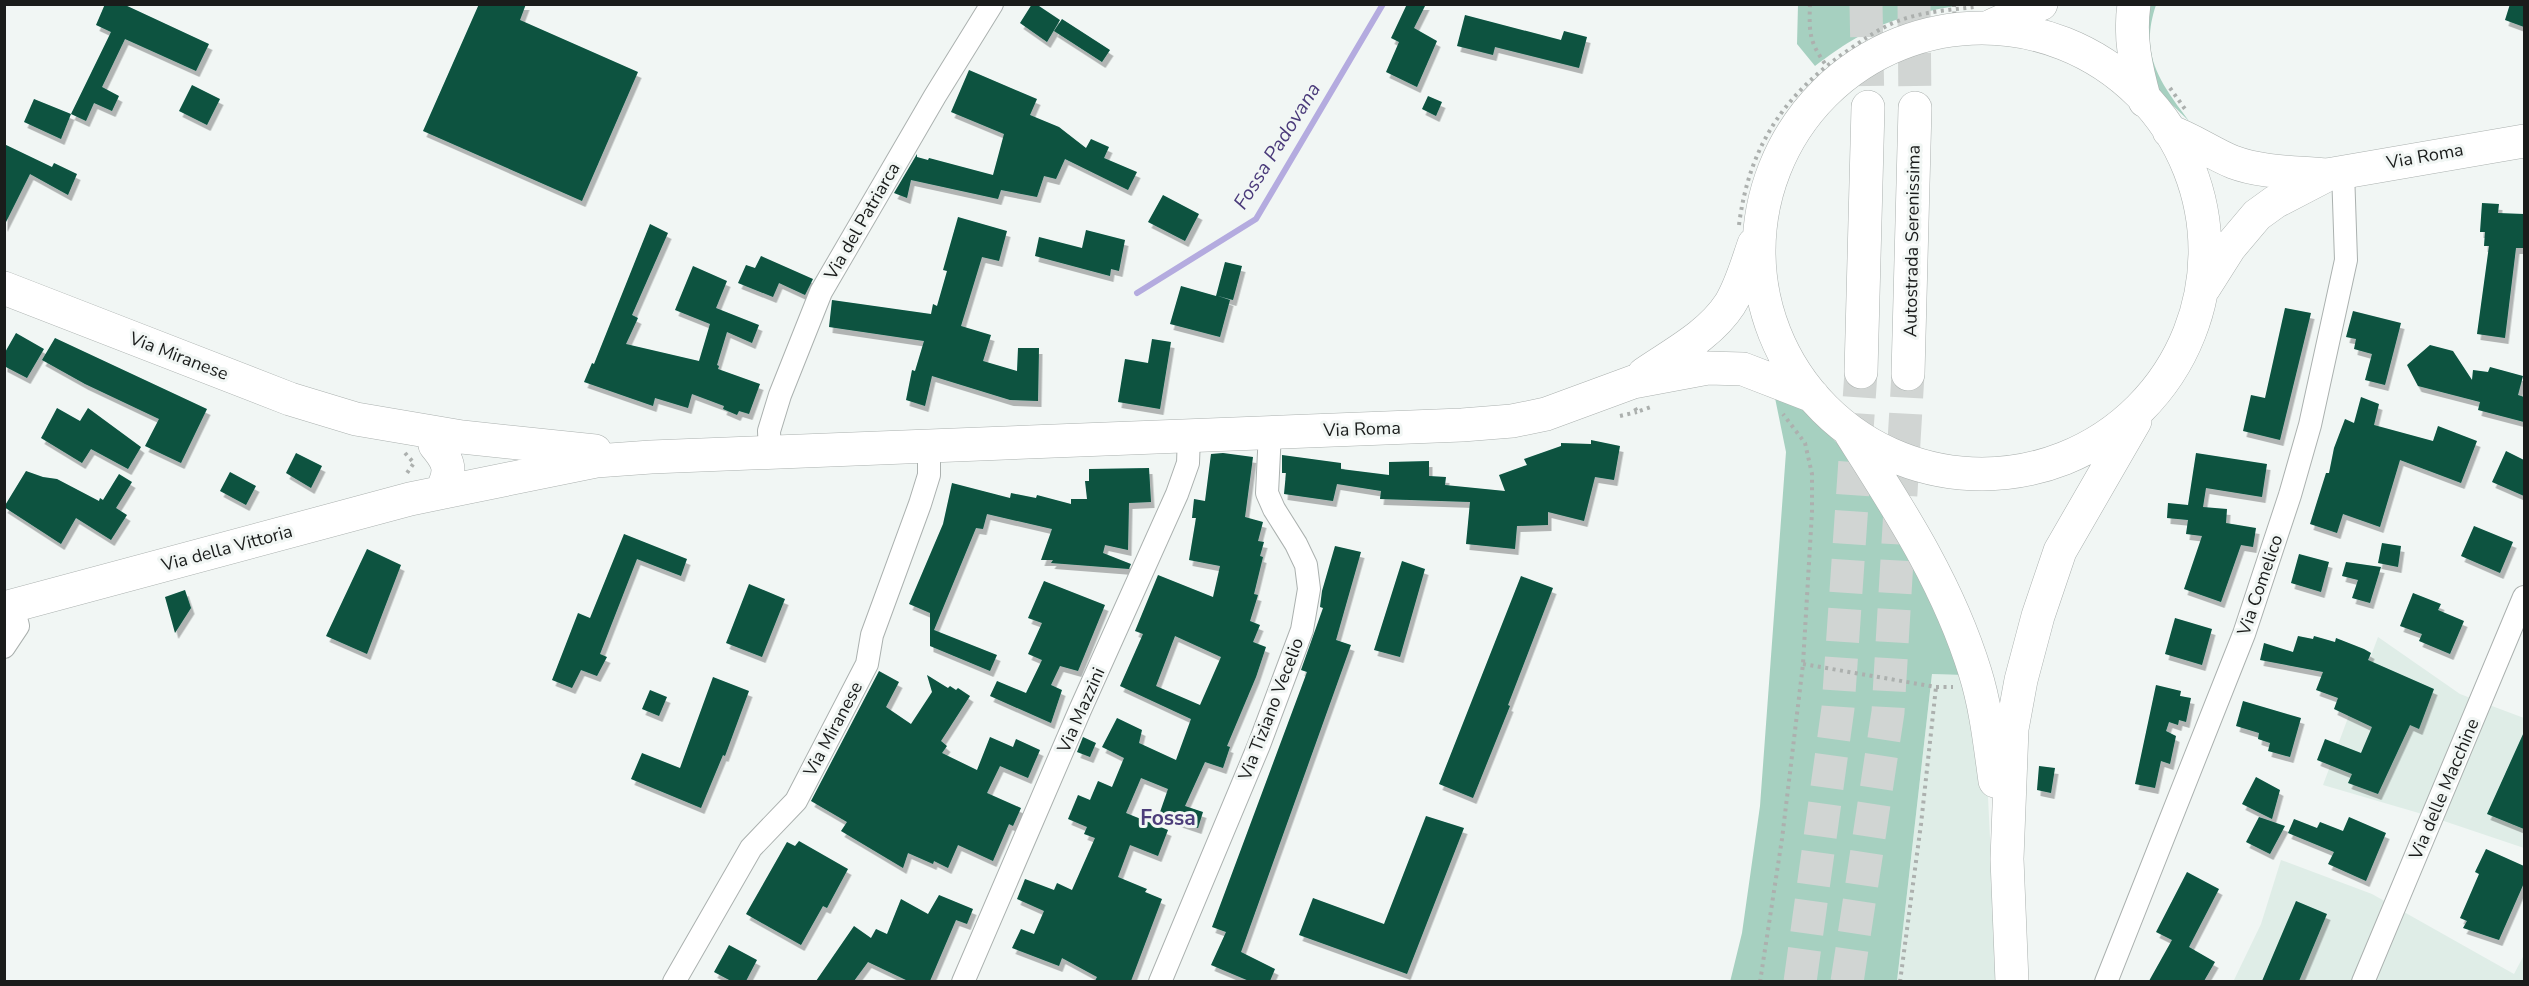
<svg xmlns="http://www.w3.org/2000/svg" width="2529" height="986" font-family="'Nunito Sans',sans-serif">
<defs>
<filter id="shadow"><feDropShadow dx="3.5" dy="6" stdDeviation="0" flood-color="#0004"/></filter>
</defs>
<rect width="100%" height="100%" fill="#f1f6f4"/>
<!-- built -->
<path fill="#dfede7" d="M2378 637 2460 694 2524 718V848L2429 816 2323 785Z
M1932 674 1964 675 1979 735 1988 797 1997 981 1897 982Z
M2281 860 2372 894 2514 974 2524 955V981L2233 982 2261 924Z"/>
<!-- green -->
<path fill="#a6d0c0" d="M1798 5V4L1962 5C1895 16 1870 25 1815 66L1797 44Z
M2147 5H2156C2139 55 2160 82 2189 121L2163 96 2154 85 2145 13Z
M1773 388 1806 411 1840 446 1906 535 1963 675 1932 674 1897 981 1730 982 1742 933 1760 806 1786 452Z"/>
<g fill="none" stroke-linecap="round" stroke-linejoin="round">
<!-- stream -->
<path stroke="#b4abdf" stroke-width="6" d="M1137 293 1256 219 1383 4"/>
</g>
<!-- building -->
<path fill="#08523f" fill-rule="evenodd" filter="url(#shadow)" d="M105 4H123L209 44 196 71 125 39 102 87 119 96 112 111 94 103 86 121 71 114 111 32 96 25Z
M479 4H526L520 20 638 72 582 201 423 131Z
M1032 4H1036L1060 20 1047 42 1020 23Z
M1407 4H1426L1414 28 1437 41 1417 87 1386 72 1399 42 1391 38Z
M2510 4H2524V27L2505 20Z
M1465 15 1561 40 1564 31 1587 37 1579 68 1495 47 1493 55 1457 46Z
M1062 19 1110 50 1102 62 1054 31Z
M969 70 1037 99 1030 115 1059 127 1086 148 1091 139 1109 147 1104 158 1137 172 1128 190 1065 159 1056 179 1044 176 1037 197 1001 190 998 199 911 180 907 198 894 193 917 154V157L928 160 929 158 993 175 1004 134 951 112Z
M192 85 220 99 207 125 179 111Z
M1428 96 1442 102 1436 116 1422 109Z
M34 99 71 114 61 139 24 122Z
M4 144 52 167 54 163 77 174 68 195 30 174 4 226Z
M1163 195 1199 214 1185 241 1148 222Z
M2482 203 2499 204 2498 213 2524 214V248H2516L2505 338 2477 334 2489 246H2484L2485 232H2480Z
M958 217 1007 231 999 261 982 257 961 326 991 335 983 361 1017 371 1018 348H1039L1038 401 1010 400 932 376 925 406 906 400 912 370 915 371 924 341 829 327 832 300 931 314 933 304 937 306 947 271 943 270Z
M650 224 668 233 632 315 638 318 626 344 699 361 710 324 675 310 693 266 727 281 716 308 759 325 752 343 727 332 717 365 719 366 718 369 760 384 749 414 739 411 737 415 723 409 724 406 692 394 688 408 655 398 653 406 584 382 592 363 594 364Z
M1086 230 1125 240 1119 271 1111 269 1110 276 1035 256 1039 237 1082 248Z
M761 256 813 279 805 295 779 283 773 297 738 283 746 265 755 268Z
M1225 262 1242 266 1233 300 1218 296 1230 300 1220 337 1170 324 1181 286 1216 296Z
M2285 308 2311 313 2280 440 2243 431 2251 395 2265 398Z
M2353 311 2401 323 2385 385 2365 380 2372 354 2354 349 2356 339 2346 337Z
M16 333 44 349 27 378 4 366V354Z
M55 338 207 409 181 463 145 446 159 419 85 384 42 360Z
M1152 339 1171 342 1160 409 1118 402 1125 359 1148 363Z
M2430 345 2453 351 2472 380 2473 370 2488 372 2490 367 2523 376 2518 395 2524 397V422L2478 410 2480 402 2418 386 2407 365Z
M2361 397 2379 404 2374 425 2433 441 2438 426 2477 441 2461 483 2400 460 2380 527 2343 514 2337 533 2310 524 2326 473H2329L2334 448 2345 419 2354 423Z
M57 408 80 421 88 408 141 447 128 469 91 449 82 463 41 438Z
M1591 440 1620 446 1614 480 1595 477 1584 521 1548 512V525L1517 526 1515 549 1466 544 1470 502 1380 499 1381 491 1337 484 1333 501 1284 494 1286 473H1282V455L1341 463V469L1389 475V462L1429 461V476L1446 477 1445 485 1505 491 1499 475 1527 465 1524 459 1561 446V443L1591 444Z
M2506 451 2524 460V496L2492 482Z
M296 453 322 466 311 488 286 473Z
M1223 453 1253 457 1245 517 1263 522 1258 541 1264 542 1260 556 1263 557 1254 594 1258 595 1250 621 1260 625 1253 642 1266 647 1256 677 1227 746 1230 747 1223 768 1205 762 1185 806 1203 812 1198 828 1159 815 1168 789 1141 778 1126 813 1168 830 1158 856 1130 845 1118 877 1147 889 1145 892 1162 899 1131 981H1095L1097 977 1062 958 1059 966 1012 948 1021 929 1034 934 1044 911 1017 899 1025 879 1054 890 1057 883 1072 890 1095 838 1084 834 1087 827 1068 819 1078 795 1090 800 1098 781 1112 787 1124 758 1102 747 1117 718 1142 730 1139 743 1176 760 1191 719 1120 686 1143 634 1135 631 1158 575 1213 597 1220 566 1189 560 1196 518H1192L1194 499 1205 501 1211 454ZM1175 636 1221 657 1200 705 1156 686Z
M2196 453 2267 464 2262 497 2206 488 2203 507 2227 509 2226 523 2256 528 2253 547 2241 545 2221 602 2184 589 2202 536 2186 534 2188 520 2167 518 2168 503 2188 505Z
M1149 468 1151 502 1129 503 1128 550 1105 545 1103 553 1131 564 1129 569 1051 563 1053 560H1041L1052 529 987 514 983 529 976 528 934 630 997 655 990 671 930 646V613L909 604 943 524 952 483 1010 498 1011 493 1036 498 1037 495 1071 504V499H1087L1085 481H1089V469Z
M26 471 43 477 57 479 99 501 100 498 103 500 119 474 132 482 116 508 127 515 111 540 76 518 61 544 4 507Z
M230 472 256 486 246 505 220 491Z
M2474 526 2513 542 2500 573 2461 556Z
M624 534 687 559 681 576 637 559 600 654 607 657 597 676 581 670 572 688 552 680 578 613 590 618Z
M2382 543 2401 546 2398 567 2378 563Z
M1335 546 1361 552 1336 640 1351 645 1241 952 1275 969 1270 981H1249L1211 965 1226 932 1212 927 1307 672 1301 670 1323 608 1320 607 1322 591Z
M367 549 401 565 367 654 326 636Z
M2299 554 2329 562 2321 592 2291 583Z
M1402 561 1425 569 1400 657 1374 650Z
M2346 562 2381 567 2370 603 2352 598 2358 580 2342 576Z
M1521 576 1553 588 1508 705 1510 706 1473 798 1439 784Z
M1044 581 1105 605 1078 671 1060 666 1051 685 1062 690 1051 723 990 696 997 681 1026 693 1042 660 1028 654 1042 623 1028 618Z
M749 584 785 599 762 657 726 643Z
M185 590 191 608 175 633 165 597Z
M2413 593 2441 604 2438 610 2464 621 2450 654 2419 641 2422 634 2400 626Z
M2175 618 2212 629 2202 665 2165 654Z
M2298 636 2313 639 2314 636 2335 642 2336 638 2364 649 2371 653 2368 660 2434 689 2419 729 2410 725 2378 794 2348 783 2352 774 2317 760 2325 739 2361 753 2372 727 2334 709 2338 698 2316 690 2323 672 2260 660 2264 643 2293 652Z
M879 671 899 682 886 707 911 724 932 692 927 675 948 688 950 686 956 690 958 688 970 696 941 741 947 746 942 753 977 770 990 737 1013 747 1016 739 1040 750 1028 778 1000 766 987 793 1021 808 1013 826 1009 824 993 861 958 845 948 868 934 861 933 864 908 853 903 868 841 831 847 822 811 801Z
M713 677 749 691 725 756 723 755 701 808 631 779 642 753 680 768Z
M2156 685 2181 691 2180 696 2191 698 2186 722 2179 720 2178 725 2169 722 2166 731 2176 736 2170 764 2161 761 2155 788 2135 784Z
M650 690 667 697 659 716 642 709Z
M2243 701 2301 718 2290 757 2268 751 2270 743 2258 739 2259 733 2236 726Z
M2524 732V829L2487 814Z
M1083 737 1096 743 1090 757 1077 752Z
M2039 766 2055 768 2051 793 2037 790Z
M2256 777 2280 790 2272 819 2242 804Z
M1426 816 1464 828 1407 974 1299 935 1313 898 1384 924Z
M2259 817 2285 826 2270 854 2246 842Z
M2349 817 2386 833 2366 881 2328 864 2334 852 2288 833 2294 819 2317 828 2320 822 2343 831Z
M799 841 848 869 827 908 823 906 801 945 746 914 787 842 795 846Z
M2486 849 2524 866V883L2499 940 2463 928 2467 921 2460 918 2479 874 2475 872Z
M2187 872 2219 889 2189 947 2215 962 2204 981H2149L2172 940 2156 932Z
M939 895 973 909 967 924 956 920 930 981H908L868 962 854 981H816L854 926 871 938 876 929 887 934 901 899 928 914Z
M2296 901 2327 914 2299 981H2262Z
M729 945 757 960 746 981H731L714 972Z"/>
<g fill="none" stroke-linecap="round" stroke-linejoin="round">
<!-- highway-tunnel -->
<path stroke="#d1d5d3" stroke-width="33" stroke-dasharray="33 16" stroke-linecap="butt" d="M1866 4 1868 107
M1914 4 1915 108
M1800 982 1838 708 1861 372
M1847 982 1888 712 1908 374"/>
<!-- street casing -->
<g stroke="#abb1af" stroke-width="24">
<path id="street" d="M770 453 769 431 780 395 821 292 935 96 992 4
M4 647 18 626 13 606
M674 982 751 848 796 801 867 664 872 635 920 504 929 475V447
M963 982 1080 710 1177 494 1188 463 1189 436
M1160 982 1259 745 1302 630 1309 589 1306 565 1296 544 1274 509 1267 493 1270 432
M2106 982 2244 634 2290 495 2310 425 2346 260 2343 171
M2363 982 2524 597"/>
</g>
<!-- secondary casing -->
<g stroke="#abb1af" stroke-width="34">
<path id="secondary" d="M2134 4C2129 39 2136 68 2145 101
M1993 25 2041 4
M1759 251a223 223 0 1 1 446 0a223 223 0 1 1-446 0Z
M2169 131C2192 139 2211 153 2233 162 2262 173 2296 172 2327 175
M4 288 290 399 356 419 462 437 595 451
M2204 288 2230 247 2257 215 2275 202 2327 175 2524 141
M1644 374C1673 354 1710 335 1730 304 1741 286 1747 264 1754 244
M1851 434C1900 511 1948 584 1975 672 1986 707 1990 745 1995 781
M435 445C450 463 452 470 441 492
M4 608 410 499 596 461 651 457 1462 425 1512 421 1546 414 1633 382 1708 368 1743 369 1813 396
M2012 982 2007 859 2012 729 2021 680 2038 616 2060 551 2135 421"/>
</g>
<!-- highway casing -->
<g stroke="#abb1af" stroke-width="34">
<path id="highway" d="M1861 372 1868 107
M1908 374 1915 108"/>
</g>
<!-- path -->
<path stroke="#acb0ae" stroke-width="4" stroke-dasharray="3 4.5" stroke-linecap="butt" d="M1810 4C1809 32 1809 42 1826 65
M1954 4 1955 30
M2170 88 2185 109
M1739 225C1749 146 1785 93 1850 49 1866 38 1880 28 1898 21 1921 12 1949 10 1974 7
M1635 408 1637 412 1651 407
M1620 416 1637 412
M405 453 414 463 407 473
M1803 664 1936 687H1953
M1760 982 1782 839 1803 664 1812 512V474L1805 443 1783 414
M1900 982 1921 824 1936 687"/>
<!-- street -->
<use href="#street" stroke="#fff" stroke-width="22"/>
<!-- secondary -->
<use href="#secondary" stroke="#fff" stroke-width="33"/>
<!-- highway -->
<use href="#highway" stroke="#fff" stroke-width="33"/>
</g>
<g text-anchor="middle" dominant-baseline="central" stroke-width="6" stroke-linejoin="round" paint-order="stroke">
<!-- street labels -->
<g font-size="18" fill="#1a1c1b" stroke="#f1f6f4">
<text transform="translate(2425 156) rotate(-10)">Via Roma</text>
<text transform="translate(862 221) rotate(-60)">Via del Patriarca</text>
<text transform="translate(1912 241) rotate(-89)">Autostrada Serenissima</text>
<text transform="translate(179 356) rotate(21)">Via Miranese</text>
<text transform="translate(1362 429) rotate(-2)">Via Roma</text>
<text transform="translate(227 548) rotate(-15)">Via della Vittoria</text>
<text transform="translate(2260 585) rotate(-71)">Via Comelico</text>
<text transform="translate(1271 709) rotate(-69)">Via Tiziano Vecelio</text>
<text transform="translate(1081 710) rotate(-66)">Via Mazzini</text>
<text transform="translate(833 729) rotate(-62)">Via Miranese</text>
<text transform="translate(2444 789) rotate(-67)">Via delle Macchine</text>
</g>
<!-- water labels -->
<g font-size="20" font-style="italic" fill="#4a3a7a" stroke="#f1f6f4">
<text transform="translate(1277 146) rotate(-58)">Fossa Padovana</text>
</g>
<!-- quarter labels -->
<g font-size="21" font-weight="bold" fill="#4c3d7a" stroke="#f1f6f4">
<text x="1168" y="818">Fossa</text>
</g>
</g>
<!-- border -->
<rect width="2529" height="986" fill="none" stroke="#1a1c1b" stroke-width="12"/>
</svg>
